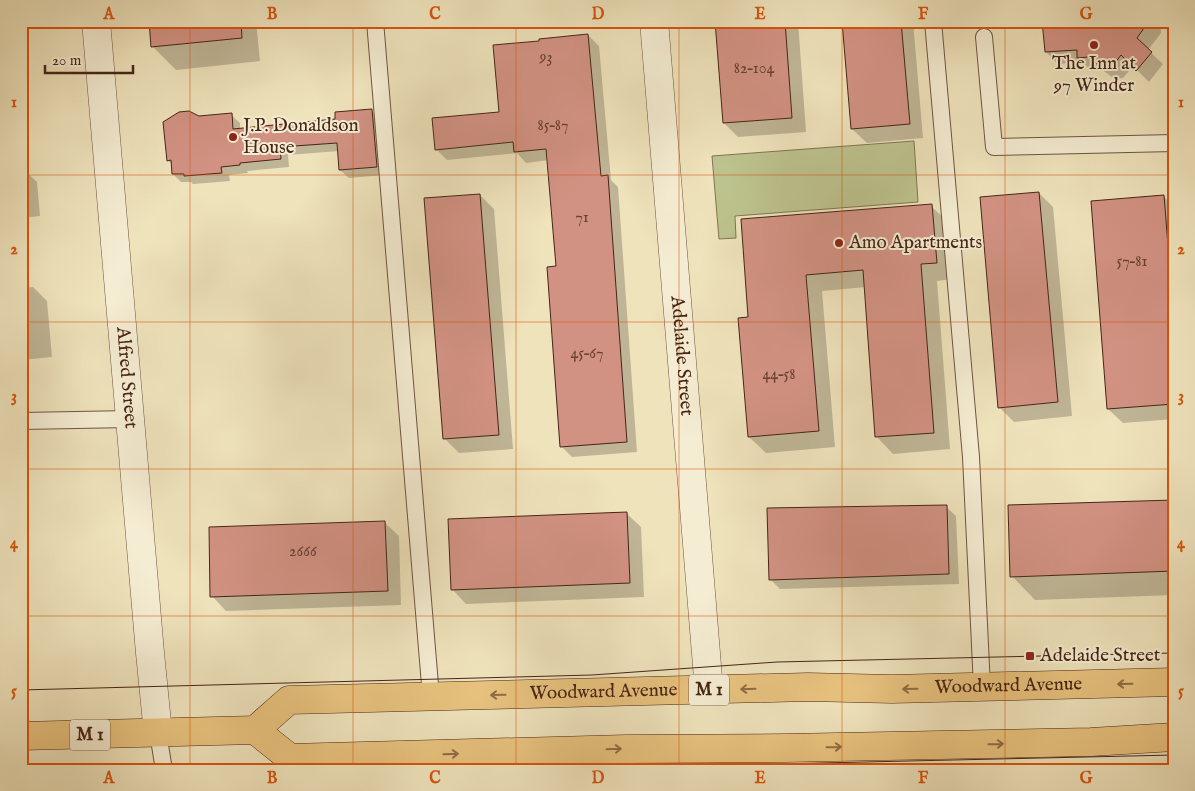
<svg xmlns="http://www.w3.org/2000/svg" width="1195" height="791" font-family="'IM FELL English',serif">
<rect width="100%" height="100%" fill="#efe3bc"/>
<filter id="stains"><feTurbulence type="fractalNoise" baseFrequency=".004" numOctaves="4"/><feColorMatrix values="0 0 0 0 .2 0 0 0 0 .09 0 0 0 0 .02 0 0 0 .5 -.17"/></filter>
<radialGradient id="worn" r=".72"><stop offset=".6" stop-color="#630" stop-opacity="0"/><stop offset="1" stop-color="#630" stop-opacity=".3"/></radialGradient>
<!-- green -->
<path fill="#bdc38e" stroke="#827452" d="M914 141 918 202 735 216 736 238 719 239 712 156Z"/>
<!-- shadow -->
<path fill="#0003" d="M150 21H256L260 61 176 70 152 46Z
M716 21H798L806 132 738 137 724 123Z
M843 21H913L923 138 867 143 852 129Z
M1043 21H1160L1161 33 1148 50 1163 64 1149 82 1133 66 1123 78 1115 79 1101 69H1090L1082 62 1058 64 1046 52Z
M588 35 599 46 611 180 618 187 637 452 572 457 561 446 558 267 549 160 526 163 517 153 447 160 436 149 500 113 540 42Z
M372 111 380 119 385 175 349 178 340 170 339 151 288 155 289 167 247 171 248 173 229 175 230 181 193 184 191 182H181L173 174 172 164 168 160 199 117 231 115 240 123V129L337 121Z
M21 168H22L37 182 40 216 21 218Z
M1039 193 1053 207 1072 416 1014 422 1000 408Z
M480 195 494 209 513 449 459 453 445 439Z
M1163 196 1174 206V419L1123 423 1108 409Z
M931 206 948 222 953 279 937 281 950 449 893 454 877 437 866 287 822 291 835 447 766 453 749 437V318L742 221Z
M33 287 47 301 52 357 21 360V288Z
M1174 501V595L1035 600 1012 576Z
M946 507 956 516 959 584 780 589 770 579Z
M626 513 641 527 644 597 466 604 452 589Z
M384 522 399 536 401 605 226 611 212 596Z"/>
<!-- building -->
<path fill="#d29283" stroke="#462517" d="M149 21H241L242 38 151 47Z
M715 21H785L792 118 723 123Z
M842 21H901L910 124 851 129Z
M1042 21H1149L1137 38 1152 52 1136 71 1121 55 1112 67 1102 68 1088 57 1077 58V50L1045 52Z
M588 34 601 176 608 175 627 442 560 447 547 267 556 266 546 149 514 152 513 142 435 150 432 118 499 112 493 45 539 41V39Z
M372 109 377 167 339 170 337 143 280 147 281 159 240 163V165L221 167 222 173 184 176V174H172L171 160 167 161 163 122 179 112 189 111 199 116 232 113 233 129 335 119V112Z
M1039 192 1058 402 998 408 980 197Z
M480 194 499 435 443 439 424 198Z
M1164 195 1174 322V404L1107 409 1091 201Z
M932 204 937 263 921 264 934 433 875 437 863 270 806 275 819 431 748 437 738 318 748 317 741 219Z
M1174 500V571L1010 577 1008 505Z
M947 505 949 574 769 580 767 508Z
M627 512 630 583 451 590 448 519Z
M385 521 388 591 210 597 209 527Z"/>
<g fill="none" stroke-linecap="round" stroke-linejoin="round">
<!-- lane casing -->
<g stroke="#705440" stroke-width="18">
<path id="lane" d="M375 21 431 697
M933 21 971 457 982 687
M984 37 994 147 1174 143
M21 421 131 419
M158 733 164 770"/>
</g>
<!-- street casing -->
<g stroke="#705440" stroke-width="29">
<g id="street">
<path id="s1" d="M96 21 150 653 158 733"/>
<path id="s2" d="M654 21 709 690"/>
</g>
</g>
<!-- primary casing -->
<g stroke="#462517" stroke-width="29">
<g id="primary">
<path d="M255 730 290 758 626 749 785 748 1091 742 1174 737"/>
<path id="s3" d="M21 736 255 730 289 700 808 687 892 689 1174 682"/>
</g>
</g>
<!-- lane -->
<use href="#lane" stroke="#f5edd3" stroke-width="16"/>
<!-- street -->
<use href="#street" stroke="#f5edd3" stroke-width="28"/>
<!-- primary -->
<use href="#primary" stroke="#e8c27e" stroke-width="28"/>
<!-- tram -->
<path stroke="#462517" stroke-width="1" d="M21 690 592 675 777 662 1174 653
M511 770 1174 755"/>
</g>
<!-- one-way arrows -->
<defs><path id="oneway-shaft" d="M-6 0H5M1.5-3L5.5 0L1.5 3" fill="none" stroke-width="1.6" stroke-linecap="round" stroke-linejoin="round" transform="scale(1.25)"/></defs>
<g stroke="#8f6c45">
<use href="#oneway-shaft" transform="translate(1125 684) rotate(179)"/>
<use href="#oneway-shaft" transform="translate(748 689) rotate(178)"/>
<use href="#oneway-shaft" transform="translate(910 689) rotate(179)"/>
<use href="#oneway-shaft" transform="translate(498 695) rotate(179)"/>
<use href="#oneway-shaft" transform="translate(996 744) rotate(-1)"/>
<use href="#oneway-shaft" transform="translate(834 747) rotate(-1)"/>
<use href="#oneway-shaft" transform="translate(614 749) rotate(-2)"/>
<use href="#oneway-shaft" transform="translate(451 754) rotate(-2)"/>
</g>
<!-- grid -->
<path fill="none" stroke="#d8540d" stroke-width="1" stroke-opacity="0.55" d="M190 21V770M353 21V770M516 21V770M679 21V770M842 21V770M1005 21V770M21 175H1174M21 322H1174M21 469H1174M21 616H1174"/>
<!-- markers -->
<g fill="#8f2418" stroke="#f5edd3" stroke-width="2">
<circle cx="1094" cy="45" r="5"/>
<circle cx="233" cy="137" r="5"/>
<circle cx="839" cy="243" r="5"/>
<rect x="1025" y="651" width="10" height="10" rx="2.5"/>
</g>
<g text-anchor="middle" dominant-baseline="central" stroke-width="4" stroke-linejoin="round" paint-order="stroke">
<!-- number labels -->
<g font-size="16" fill="#694032">
<text x="546" y="58">93</text>
<text x="754" y="69">82–104</text>
<text x="553" y="126">85–87</text>
<text x="582" y="218">71</text>
<text x="1132" y="262">57–81</text>
<text x="587" y="354">45–67</text>
<text x="779" y="375">44–58</text>
<text x="303" y="552">2666</text>
</g>
<!-- shield labels -->
<g fill="#f5edd3" stroke="#7a614f" stroke-width="1">
<rect x="689" y="674.5" width="40" height="31" rx="4"/>
<rect x="70" y="719.5" width="40" height="31" rx="4"/>
</g>
<g font-size="18" font-weight="bold" fill="#462517">
<text x="709" y="690">M 1</text>
<text x="90" y="735">M 1</text>
</g>
<!-- poi labels -->
<g font-size="19" fill="#462517" stroke="#f5edd3" text-anchor="start">
<text x="1094" y="64" text-anchor="middle">The Inn at<tspan x="1094" dy="22">97 Winder</tspan></text>
<text x="243" y="126">J.P. Donaldson<tspan x="243" dy="22">House</tspan></text>
<text x="849" y="243">Amo Apartments</text>
<text x="1040" y="656">Adelaide Street</text>
</g>
<!-- street labels -->
<g font-size="19" fill="#462517" stroke="#f5edd3">
<text stroke="none"><textPath href="#s2" startOffset="336">Adelaide Street</textPath></text>
<text stroke="none"><textPath href="#s1" startOffset="358">Alfred Street</textPath></text>
<text stroke="none"><textPath href="#s3" startOffset="999">Woodward Avenue</textPath></text>
<text stroke="none"><textPath href="#s3" startOffset="594">Woodward Avenue</textPath></text>
</g>
</g>
<!-- margin -->
<rect width="1195" height="791" fill="none" stroke="#efe3bc" stroke-width="55"/>
<!-- scale -->
<path d="M45 65v8h88v-8" fill="none" stroke="#462517" stroke-width="2.5"/>
<text x="52" y="65" font-size="15" fill="#462517" stroke="#f5edd3" stroke-width="4" paint-order="stroke">20 m</text>
<rect x="28" y="28" width="1140" height="736" fill="none" stroke="#d8540d" stroke-width="2"/>
<g font-size="16" text-anchor="middle" font-weight="bold" fill="#d8540d">
<text x="109" y="19">A</text>
<text x="272" y="19">B</text>
<text x="435" y="19">C</text>
<text x="598" y="19">D</text>
<text x="760" y="19">E</text>
<text x="923" y="19">F</text>
<text x="1086" y="19">G</text>
<text x="14" y="107">1</text>
<text x="1181" y="107">1</text>
<text x="14" y="254">2</text>
<text x="1181" y="254">2</text>
<text x="14" y="401">3</text>
<text x="1181" y="401">3</text>
<text x="14" y="548">4</text>
<text x="1181" y="548">4</text>
<text x="14" y="696">5</text>
<text x="1181" y="696">5</text>
<text x="109" y="783">A</text>
<text x="272" y="783">B</text>
<text x="435" y="783">C</text>
<text x="598" y="783">D</text>
<text x="760" y="783">E</text>
<text x="923" y="783">F</text>
<text x="1086" y="783">G</text>
</g>
<rect width="100%" height="100%" filter="url(#stains)"/>
<rect width="100%" height="100%" fill="url(#worn)"/>
</svg>
